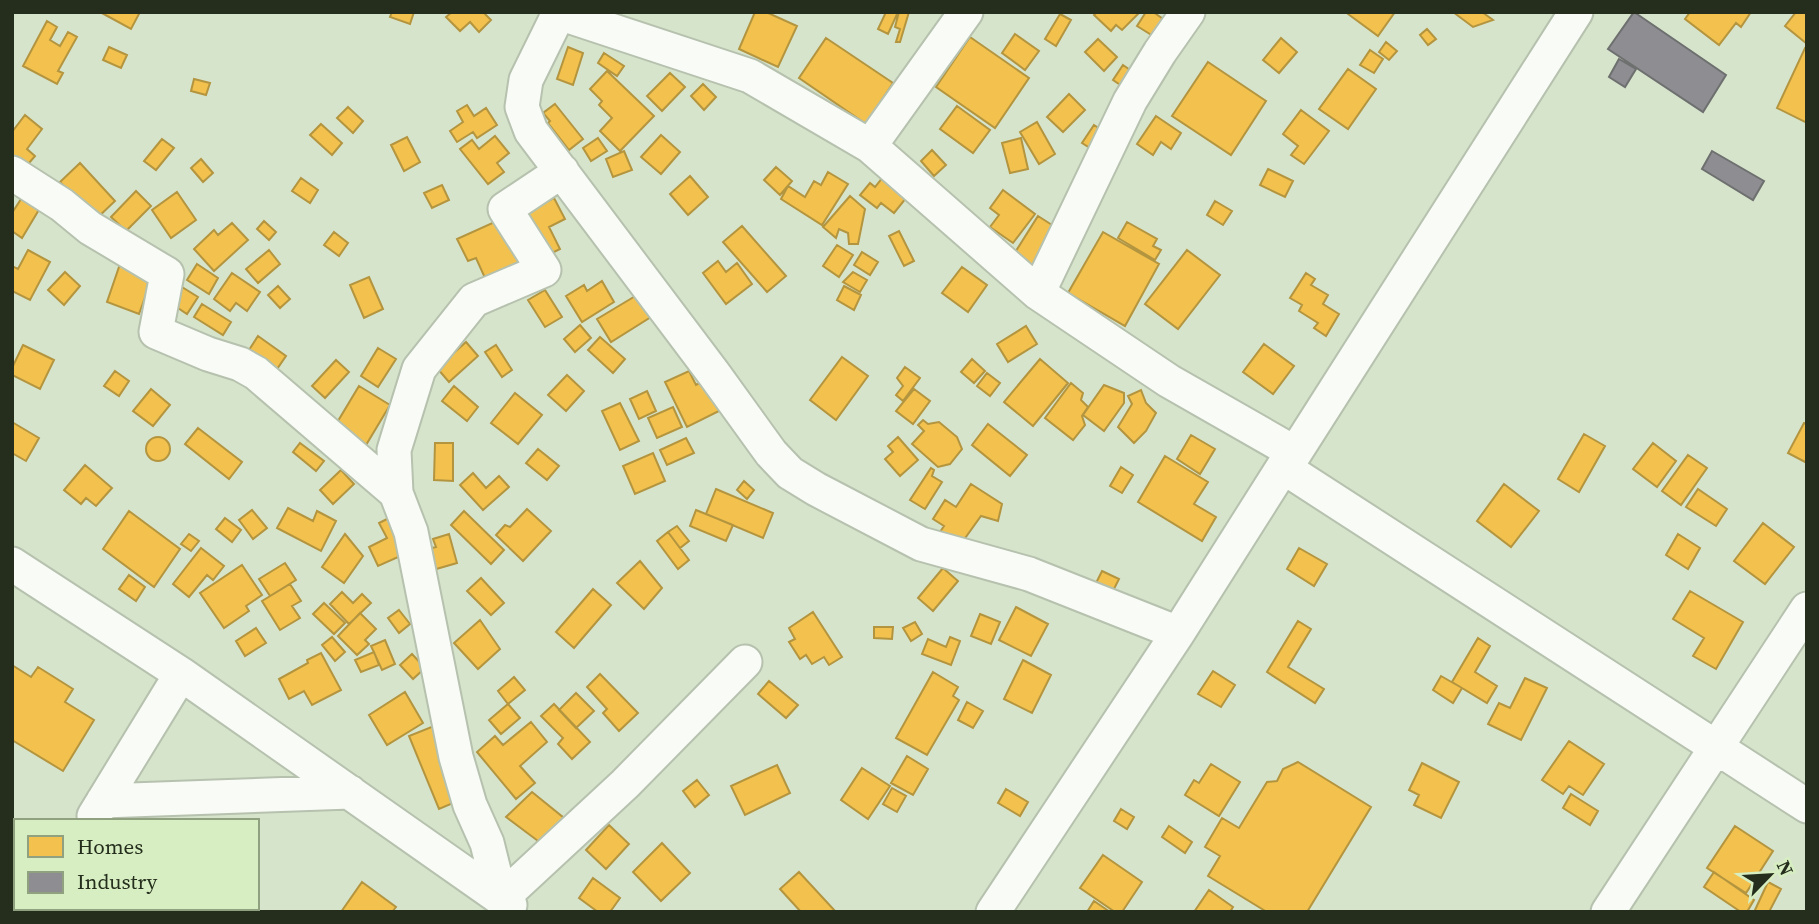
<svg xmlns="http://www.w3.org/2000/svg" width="1819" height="924" font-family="'Source Serif 4',serif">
<rect width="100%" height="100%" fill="#d7e4cc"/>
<!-- homes -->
<path fill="#f2c14e" stroke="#b4953f" stroke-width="2" d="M100 12H140L131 29Z
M392 12H414L410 24 390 17Z
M452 12H483L491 20 479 32 470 22 460 31 446 17Z
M755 12H766L797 26 778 67 739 49Z
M886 12H898L888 34 878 29Z
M899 12H909L900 42H896L900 29 895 27Z
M1097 12H1140L1122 30 1116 25 1111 31 1094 15Z
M1146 12H1153L1172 25 1161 41 1137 26Z
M1349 12H1395L1378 36 1348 14Z
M1453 12H1482L1493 20 1473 27Z
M1690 12H1751L1741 27 1736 23 1719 45 1685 19Z
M1796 12H1807V44L1785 26Z
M1060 14 1071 20 1056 46 1045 39Z
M47 21 57 27 50 40 60 46 68 32 77 37 58 71 63 73 57 84 23 66Z
M1427 29 1436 39 1428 45 1420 35Z
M1015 34 1039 51 1025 70 1002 53Z
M970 37 1029 78 995 128 936 87Z
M826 38 893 83 866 124 799 78Z
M1281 38 1297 52 1279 73 1263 60Z
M1098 39 1117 57 1104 71 1085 52Z
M1386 42 1397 51 1389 60 1379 52Z
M109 47 127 55 121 68 103 60Z
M568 47 583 53 573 85 557 79Z
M1805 48 1807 49V123L1777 108Z
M1370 50 1383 59 1374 73 1360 65Z
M604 53 624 66 617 76 598 63Z
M1208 62 1266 101 1231 155 1172 116Z
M1123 65 1140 77 1129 91 1113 80Z
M1348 69 1376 89 1348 129 1319 109Z
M607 71 654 116 620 151 600 131 612 118 599 105 602 101 590 89Z
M670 73 685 87 662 111 647 96Z
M194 79 210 83 206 95 191 91Z
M703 84 716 97 704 110 691 96Z
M1069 94 1085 110 1063 132 1047 117Z
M555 104 583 139 569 150 548 123 550 121 543 113Z
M467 105 474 116 486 108 497 125 477 138 473 132 457 142 450 131 463 122 457 111Z
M957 106 990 130 973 153 940 129Z
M348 107 363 121 353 133 337 118Z
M1301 110 1329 131 1304 164 1291 155 1298 146 1283 134Z
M25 115 42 129 27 149 35 156 24 169 12 160V132Z
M1156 116 1181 133 1171 149 1161 142 1153 155 1137 144Z
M1037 122 1055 154 1039 164 1020 132Z
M321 124 342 143 332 155 310 135Z
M1094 125 1109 135 1098 153 1082 143Z
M661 135 680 152 661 174 641 157Z
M495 136 509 153 497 163 504 172 488 184 460 149 472 140 479 149Z
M407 137 420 162 404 171 391 145Z
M598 138 607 151 591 161 583 148Z
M1021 138 1028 169 1010 173 1002 143Z
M162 139 174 148 156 170 144 161Z
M932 150 946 165 934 176 921 161Z
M624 151 632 170 613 177 606 159Z
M201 159 213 173 203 182 191 168Z
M80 163 115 201 95 220 60 182Z
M776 167 792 181 780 195 764 180Z
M1268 169 1293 181 1285 197 1260 185Z
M828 172 848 184 822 225 781 199 788 186 805 197 814 181 821 185Z
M887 172 911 192 894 213 881 203 877 208 860 195 870 183 875 187Z
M690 176 708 197 688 215 670 194Z
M301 178 318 190 310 203 292 191Z
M442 185 449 200 432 208 424 193Z
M1003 190 1035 214 1013 243 990 227 999 215 990 208Z
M136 191 151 206 126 231 111 217Z
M177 192 196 220 171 238 152 210Z
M23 196 40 208 22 238 12 231V213Z
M850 196 865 209 858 244H849L848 233 839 229 836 238 823 227Z
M554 198 565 219 549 227 560 249 542 258 521 214Z
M1215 201 1232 211 1223 225 1207 215Z
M1038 216 1066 234 1042 272 1014 254Z
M499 220 519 263 485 278 476 258 468 261 457 239Z
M264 221 276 232 269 240 257 229Z
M1127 222 1157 239 1153 246 1161 250 1155 260 1118 238Z
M232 223 248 240 214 271 194 249 214 230 218 235Z
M742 226 786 276 767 292 723 242Z
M899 231 914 261 904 266 889 236Z
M334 232 348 243 339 256 324 245Z
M1103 232 1159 264 1125 326 1068 293Z
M837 245 853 255 839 277 823 266Z
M28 250 50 262 30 300 12 291V266L18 269Z
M269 250 280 264 258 283 246 269Z
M1187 250 1220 275 1178 329 1145 304Z
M862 252 878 262 870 275 854 265Z
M718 261 726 272 737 263 752 284 726 304 703 273Z
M120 264 153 275 139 314 107 302Z
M197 264 218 278 209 294 187 280Z
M962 267 987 285 968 312 942 293Z
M65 272 80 286 64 305 48 290Z
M853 272 867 280 860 292 843 282Z
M232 273 260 292 247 311 236 303 230 311 214 299Z
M1306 273 1315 279 1311 285 1328 295 1323 304 1339 314 1326 336 1314 328 1318 323 1299 311 1302 305 1290 298Z
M369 277 383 309 364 318 350 285Z
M602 281 614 302 582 322 566 296 584 285 587 291Z
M278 286 290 299 280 308 268 295Z
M844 286 861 295 854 310 837 300Z
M182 287 198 297 187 314 172 304Z
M545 290 562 317 545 327 528 300Z
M637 295 651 317 611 342 597 319Z
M202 304 231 322 223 335 194 317Z
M580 325 591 338 575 352 564 339Z
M1026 326 1037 344 1008 362 997 344Z
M258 336 286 356 277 369 249 350Z
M600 337 625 359 613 373 588 350Z
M466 342 478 356 449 382 437 368Z
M1264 344 1294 366 1273 394 1243 372Z
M23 345 54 360 40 389 12 375V368Z
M496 345 512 370 502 377 485 352Z
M378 348 396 359 378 387 361 376Z
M842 357 868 376 836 420 810 400Z
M972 359 985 371 974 383 961 372Z
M1040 359 1068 383 1033 426 1004 402Z
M336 360 349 372 325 398 312 386Z
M905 367 920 378 903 401 896 395 903 386 897 378Z
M115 371 129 381 119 396 104 386Z
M689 371 696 385 714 376 729 406 687 427 665 382Z
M987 373 1000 383 990 396 977 386Z
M567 375 584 391 566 411 548 395Z
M1071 383 1083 393 1081 400 1088 407 1082 416 1085 425 1073 440 1045 418Z
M1104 385 1124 393V403L1104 431 1083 415Z
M359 386 390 405 366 445 335 426Z
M454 386 478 407 467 421 442 401Z
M151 389 170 405 153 426 133 411Z
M914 389 930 401 913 424 896 411Z
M1141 390 1146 403 1156 413 1146 431 1134 443 1118 427 1132 404 1128 396Z
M647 391 656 411 639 419 630 399Z
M515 393 542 415 518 444 491 423Z
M620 403 639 441 620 450 602 411Z
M673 407 682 427 657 438 648 418Z
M923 420 928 424 939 422 957 437 962 449 950 464 938 467 912 444 924 431 918 425Z
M12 422 39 438 26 461 12 453Z
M1804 423 1807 424V463L1788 453Z
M988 424 1027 455 1010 476 972 445Z
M198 428 242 462 229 479 185 444Z
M1584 434 1605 446 1579 492 1558 479Z
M1191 435 1215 449 1200 474 1177 459Z
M898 437 918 460 900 476 885 459 893 452 888 446Z
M146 449a12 12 0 1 1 24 0a12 12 0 1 1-24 0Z
M686 438 694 453 667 465 660 450Z
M300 443 324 461 316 471 293 452Z
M435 443H453V481L434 480Z
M1653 443 1676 461 1657 487 1633 469Z
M538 449 559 466 547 480 526 463Z
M653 453 665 481 635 494 623 466Z
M1688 455 1707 468 1681 505 1662 491Z
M1165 456 1208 482 1194 504 1216 517 1202 541 1138 502Z
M85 465 112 488 96 506 86 498 81 504 64 490Z
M1121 467 1133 475 1122 493 1110 486Z
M931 468 934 470 932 476 942 482 925 509 910 500Z
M341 470 354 484 333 504 320 490Z
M473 473 486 488 499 476 509 487 483 510 460 485Z
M744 481 754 490 747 499 737 490Z
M971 484 1002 504 998 521 981 516 963 541 940 532 944 526 933 519 945 500 956 507Z
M1504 484 1539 511 1511 547 1477 521Z
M716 489 773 513 763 538 706 514Z
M1698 489 1727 509 1716 526 1686 507Z
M288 508 313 521 317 511 336 521 321 551 277 528Z
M527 509 551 531 523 561 496 535 505 525 510 527Z
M252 510 267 528 253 539 239 520Z
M696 510 733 525 726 541 690 526Z
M129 511 180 549 154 587 103 549Z
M464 511 504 550 491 564 451 525Z
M393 516 405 554 378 566 369 547 387 538 379 523Z
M225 518 241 530 232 542 216 529Z
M1763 523 1794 547 1765 584 1734 561Z
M677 526 689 541 680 548 668 532Z
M668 532 689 560 678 569 657 541Z
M189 534 199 541 191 551 181 544Z
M345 534 363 556 344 583 322 567Z
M449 534 457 563 426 572 420 551 436 547 433 539Z
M1678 534 1700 548 1688 569 1666 555Z
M201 548 224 566 213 580 207 575 189 597 173 584Z
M1299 548 1327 564 1314 586 1287 569Z
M640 561 662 588 644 609 617 583Z
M285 563 296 580 270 596 259 579Z
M242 565 262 595 246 606 249 611 224 628 200 593Z
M943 568 958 581 933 611 918 598Z
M1102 571 1119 579 1111 595 1094 587Z
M129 575 145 587 136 601 119 589Z
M481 578 504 603 491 615 467 591Z
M290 584 301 601 292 606 300 618 280 630 262 601Z
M593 589 611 605 574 648 556 632Z
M1690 591 1743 622 1716 669 1693 656 1704 638 1673 619Z
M342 592 353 603 362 594 371 603 349 624 330 604Z
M324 603 345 623 334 634 313 614Z
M1016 607 1048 624 1031 656 999 640Z
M399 610 410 624 399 633 388 618Z
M813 612 842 657 829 665 824 657 812 664 806 655 800 659 789 642 795 639 789 628Z
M360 613 376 629 365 640 369 644 357 655 338 636Z
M980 614 1000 622 991 644 971 636Z
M480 620 500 649 478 669 454 643Z
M1298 621 1311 629 1288 667 1324 689 1315 703 1267 672Z
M915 622 922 634 911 641 903 628Z
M874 627H893L892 639 874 638Z
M256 628 266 643 245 656 236 641Z
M332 637 345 652 335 661 322 645Z
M950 637 960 641 951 665 922 654 928 639 946 647Z
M1478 638 1490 646 1475 672 1497 686 1487 703 1452 682Z
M385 640 395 664 382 670 371 646Z
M374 652 379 665 361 672 355 660Z
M321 653 341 690 312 705 304 691 289 699 279 679 308 663 307 660Z
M412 654 425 668 413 679 400 665Z
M1023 660 1051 675 1032 713 1004 699Z
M12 665 31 677 38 667 73 689 65 702 94 720 63 771 12 740Z
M1213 671 1235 685 1221 707 1198 694Z
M933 672 958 687 953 696 959 700 927 755 896 738Z
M600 674 638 713 619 731 603 713 607 709 587 687Z
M1441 676 1462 688 1453 703 1433 690Z
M514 677 525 690 508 704 498 691Z
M1525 678 1547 688 1521 740 1488 724 1499 703 1510 708Z
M769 681 798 705 786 718 758 694Z
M405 692 423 723 387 745 369 715Z
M576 693 594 711 576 728 559 710Z
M967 702 983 711 973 728 958 720Z
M508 704 520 718 501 734 489 720Z
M554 704 590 742 572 759 558 744 563 738 541 716Z
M531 722 547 742 520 766 535 783 516 799 477 752 495 736 503 745Z
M434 726 465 798 439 809 409 736Z
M1569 741 1604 764 1583 795 1569 786 1563 794 1542 780Z
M907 756 928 769 913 795 891 783Z
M1298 762 1371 807 1307 912H1267L1208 876 1220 856 1205 847 1222 818 1239 828 1267 782 1277 781 1283 769Z
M1422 763 1459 782 1441 818 1414 805 1419 795 1409 790Z
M1211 764 1240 782 1219 816 1185 795 1194 780 1199 783Z
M777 765 790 793 745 815 731 786Z
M862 768 890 786 868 819 841 800Z
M697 780 709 795 695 807 683 791Z
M892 788 906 796 897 812 883 804Z
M1006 789 1028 802 1020 816 998 803Z
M532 792 564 818 542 844 506 817Z
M1571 794 1598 811 1590 825 1563 808Z
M1121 809 1134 817 1127 829 1114 821Z
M609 825 629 844 606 869 586 850Z
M1169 826 1192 842 1185 853 1162 837Z
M1735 826 1773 851 1746 893 1707 868Z
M662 843 690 873 661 901 633 872Z
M1103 855 1142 882 1122 912H1115L1080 888Z
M799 872 836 912H801L780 889Z
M1714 872 1754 900 1747 912H1741L1704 887Z
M593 878 620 898 610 912H598L579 898Z
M362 882 396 907 392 912H341Z
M1768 882 1781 889 1769 912H1758L1755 910Z
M1209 890 1233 907 1230 912H1194Z
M1094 901 1110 912H1087Z"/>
<!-- industry -->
<path fill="#8d8d92" stroke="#6e706f" stroke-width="2" d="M1634 12 1726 75 1703 112 1608 49Z
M1619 59 1636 69 1625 87 1609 77Z
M1712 151 1764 181 1753 200 1702 169Z"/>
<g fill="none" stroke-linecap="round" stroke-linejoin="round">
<!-- minor casing -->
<g stroke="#b6c1ae" stroke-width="37">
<path id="minor" d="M556 12 750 76 870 146 1038 293 1169 381 1295 453
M559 13 526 80 522 107 531 131 714 374 771 453 790 473 816 489 921 544 1029 574 1178 633
M870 146 966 12
M562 171 505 209 544 270 474 300 419 369 394 450 396 493 411 532 456 757 470 805 487 843 501 899 625 784 745 662
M12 173 62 205 90 228 167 274 156 332 208 354 240 364 256 373 396 493
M1038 293 1130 101 1160 52 1188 12
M1283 467 1807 806
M12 564 181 674 510 905
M103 801 350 792
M94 816 181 674
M31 912 33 908
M993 912 1178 633 1283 467 1295 453 1576 12
M1608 912 1807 609"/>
</g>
<!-- minor -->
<use href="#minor" stroke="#f9fbf7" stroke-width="33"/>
</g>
<!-- border -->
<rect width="1819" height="924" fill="none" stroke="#252e1d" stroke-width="28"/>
<!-- legend -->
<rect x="14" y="819" width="245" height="91" fill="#d6eec1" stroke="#8fa17f" stroke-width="2"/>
<rect x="28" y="836" width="35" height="21" fill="#f2c14e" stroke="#8fa17f" stroke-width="2"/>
<text x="77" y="854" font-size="21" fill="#252e1d">Homes</text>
<rect x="28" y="872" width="35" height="21" fill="#8d8d92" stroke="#8fa17f" stroke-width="2"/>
<text x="77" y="889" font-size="21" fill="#252e1d">Industry</text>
<!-- north arrow -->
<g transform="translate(1770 875) rotate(65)" stroke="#d6eec1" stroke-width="5" paint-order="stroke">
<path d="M0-5L12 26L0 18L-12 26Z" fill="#252e1d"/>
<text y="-10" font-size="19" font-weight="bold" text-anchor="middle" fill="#252e1d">N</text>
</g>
</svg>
